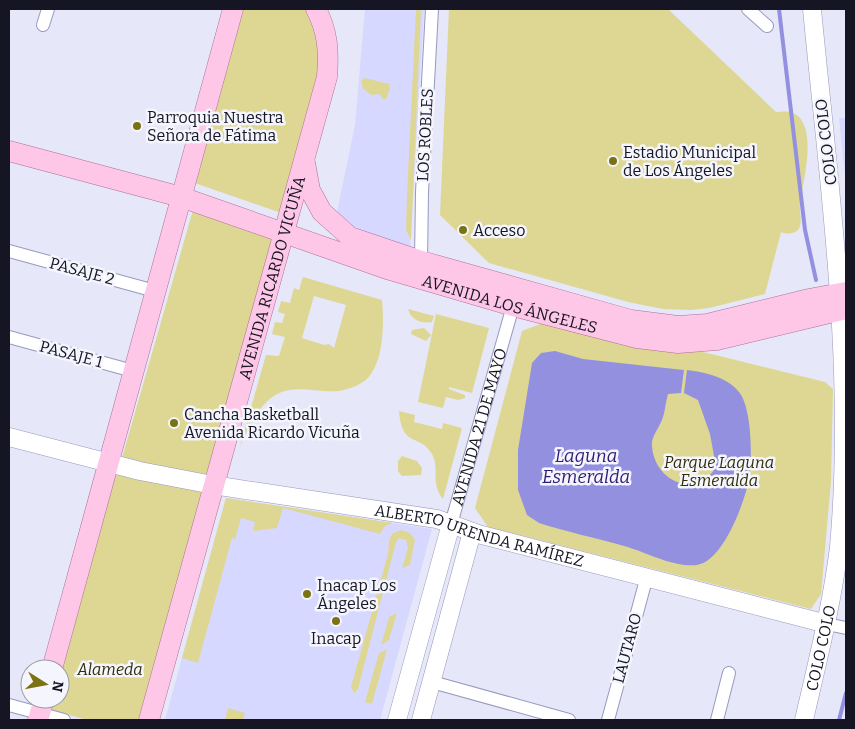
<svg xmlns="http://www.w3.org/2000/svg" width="855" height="729" font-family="Bitter,serif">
<rect width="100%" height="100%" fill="#e6e7f8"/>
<!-- built -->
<path fill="#d7d8ff" d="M365 9H424L410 248 355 227 337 212 355 125Z
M839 118H846V186Z
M226 498 432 529 380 720H165Z"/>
<!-- green -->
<path fill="#ddd793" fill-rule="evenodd" d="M239 9H311L324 59 284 214 192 182Z
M416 9H421L411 240 406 230 407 196Z
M449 9H668L776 112C782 112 789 110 795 114 818 127 803 182 800 203 799 210 802 219 800 226 798 234 787 235 781 232L765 294 709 308 691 310 663 309 628 302 489 263 440 215Z
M365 78 389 84 390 89 386 99H383L379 94 372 95C366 92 360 87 362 80Z
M193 210 277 239 211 477 122 458Z
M303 277 382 300C384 320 384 356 371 374 365 384 348 390 338 391 318 393 296 384 277 394 258 405 249 427 240 446L266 355 279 356 285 337 272 334 275 322 282 323 285 314 278 312 281 301 290 303 294 288 299 290ZM314 296 346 305 334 348 329 344 324 345 302 338Z
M408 309 434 316 432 322C422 324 411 320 408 309Z
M436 314 489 328 472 393 449 387V389L465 395V398L458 400 446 397 443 408 418 402Z
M543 323 621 344 664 351H699L825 382 833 389 831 481 821 594 811 609 488 527 475 508 522 331Z
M424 328 431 335 426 341 411 334 412 330Z
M399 411 415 415 414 422 442 429 443 423 462 428 443 499C430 483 440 469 432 454 420 433 402 449 399 411Z
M402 456 417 461 422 468 421 475 402 476 398 471V461Z
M116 474 207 493 145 720H87L49 709 52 699H60V672Z
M226 498 393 523 385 526 380 534 283 508 277 528 253 531 255 522 241 518 235 539 232 538 198 663 182 658Z
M401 530 410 533 415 540 410 565 402 568 408 548 406 540 399 538 396 542 358 689 354 693 351 687 388 554 389 540 392 534Z
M397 613 389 640 381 645 389 617Z
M387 649 372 704 365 702 379 653Z
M228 708 245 713 243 720H225Z"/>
<!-- water -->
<path fill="#9391df" d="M555 351 583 359 684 370 681 393 668 394C665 404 665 416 660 424 657 431 651 438 652 446 654 481 696 500 716 467L710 434 698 400 684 393 687 370C705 372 727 377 739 392 753 409 753 467 747 488 741 510 722 561 697 565 674 568 646 552 624 546 596 538 567 532 539 523L527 515 518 490V450L532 363 541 353Z"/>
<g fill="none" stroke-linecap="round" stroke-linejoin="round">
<!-- stream -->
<path stroke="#9391df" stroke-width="4" d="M779 9 805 230 816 280
M839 720 846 693"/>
<!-- street casing -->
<g stroke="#9999c1" stroke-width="14">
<g id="street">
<path d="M748 9 767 26"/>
<path d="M43 25 48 9"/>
<path d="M9 251 155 291"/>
<path d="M421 261 422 192 432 9"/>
<path d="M9 337 133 371"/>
<path id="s1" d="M451 524 513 306"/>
<path d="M827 624 846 628"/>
<path d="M432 682 569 720"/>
<path d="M9 705 64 720"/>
<path d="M608 720 647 576"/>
<path d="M717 720 729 673"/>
</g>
</g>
<!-- secondary casing -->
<g stroke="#9999c1" stroke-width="19">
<g id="secondary">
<path id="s2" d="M9 437 140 471 213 485 437 519 478 534 827 624"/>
<path d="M397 720 451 524"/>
<path d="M421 720 472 532"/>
<path id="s3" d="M804 720C817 663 832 605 839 547 855 367 829 187 812 9"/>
</g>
</g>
<!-- primary casing -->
<g stroke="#ac7098" stroke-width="21">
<g id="primary">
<path id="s4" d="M9 151 181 197 390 270 513 306 637 338 678 343 717 340 846 309"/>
<path d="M305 163 310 190 322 212 350 237 421 261 631 320 678 326 707 324 809 299 846 292"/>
<path d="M52 669 233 9"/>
<path d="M38 720 44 699"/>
<path id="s5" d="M149 720 327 77C329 51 328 32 316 9"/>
</g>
</g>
<!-- street -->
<use href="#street" stroke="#fff" stroke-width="12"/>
<!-- secondary -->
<use href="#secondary" stroke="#fff" stroke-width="18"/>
<!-- primary -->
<use href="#primary" stroke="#fec7e7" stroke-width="20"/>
</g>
<!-- markers -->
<g fill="#7a7213" stroke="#f5f5fe" stroke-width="2">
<circle cx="137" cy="126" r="5"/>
<circle cx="613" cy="161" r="5"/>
<circle cx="463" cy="230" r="5"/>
<circle cx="174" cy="423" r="5"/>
<circle cx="307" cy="594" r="5"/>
<circle cx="336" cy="621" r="5"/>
</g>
<g text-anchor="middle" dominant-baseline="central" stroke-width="5" stroke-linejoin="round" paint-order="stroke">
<!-- poi labels -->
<g font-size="16" fill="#151524" stroke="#f5f5fe" text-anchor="start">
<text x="147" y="117">Parroquia Nuestra<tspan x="147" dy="18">Señora de Fátima</tspan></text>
<text x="623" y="152">Estadio Municipal<tspan x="623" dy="18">de Los Ángeles</tspan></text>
<text x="473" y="230">Acceso</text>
<text x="184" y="414">Cancha Basketball<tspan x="184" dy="18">Avenida Ricardo Vicuña</tspan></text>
<text x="317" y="585">Inacap Los<tspan x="317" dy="18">Ángeles</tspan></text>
<text x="336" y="638" text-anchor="middle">Inacap</text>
</g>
<!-- street labels -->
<g font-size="16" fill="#151524" stroke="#f5f5fe">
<text transform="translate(425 135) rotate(-87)">LOS ROBLES</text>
<text transform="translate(826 142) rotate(-97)">COLO COLO</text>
<text transform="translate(82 271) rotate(15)">PASAJE 2</text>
<text stroke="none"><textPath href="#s5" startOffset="459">AVENIDA RICARDO VICUÑA</textPath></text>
<text stroke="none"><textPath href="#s4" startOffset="524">AVENIDA LOS ÁNGELES</textPath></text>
<text transform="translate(71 354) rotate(15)">PASAJE 1</text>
<text stroke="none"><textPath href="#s1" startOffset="101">AVENIDA 21 DE MAYO</textPath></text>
<text stroke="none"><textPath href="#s2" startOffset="481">ALBERTO URENDA RAMÍREZ</textPath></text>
<text transform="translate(627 648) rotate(-75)">LAUTARO</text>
<text stroke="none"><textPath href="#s3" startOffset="74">COLO COLO</textPath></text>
</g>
<!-- park labels -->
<g font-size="16" font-style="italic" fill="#322e05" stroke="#f5f5fe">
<text x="719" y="462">Parque Laguna<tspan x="719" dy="18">Esmeralda</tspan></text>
<text x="110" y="669">Alameda</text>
</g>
<!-- water labels -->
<g font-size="18" font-style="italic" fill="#2e1b75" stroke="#f5f5fe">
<text x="586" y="456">Laguna<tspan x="586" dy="21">Esmeralda</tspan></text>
</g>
</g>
<!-- border -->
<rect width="855" height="729" fill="none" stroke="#151524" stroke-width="20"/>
<!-- north arrow -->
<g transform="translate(45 684) rotate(101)"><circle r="24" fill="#f5f5fe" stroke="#9b9ba7"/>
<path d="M0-4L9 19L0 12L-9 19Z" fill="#7a7213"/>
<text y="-8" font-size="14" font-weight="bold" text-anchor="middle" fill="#151524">N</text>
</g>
</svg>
